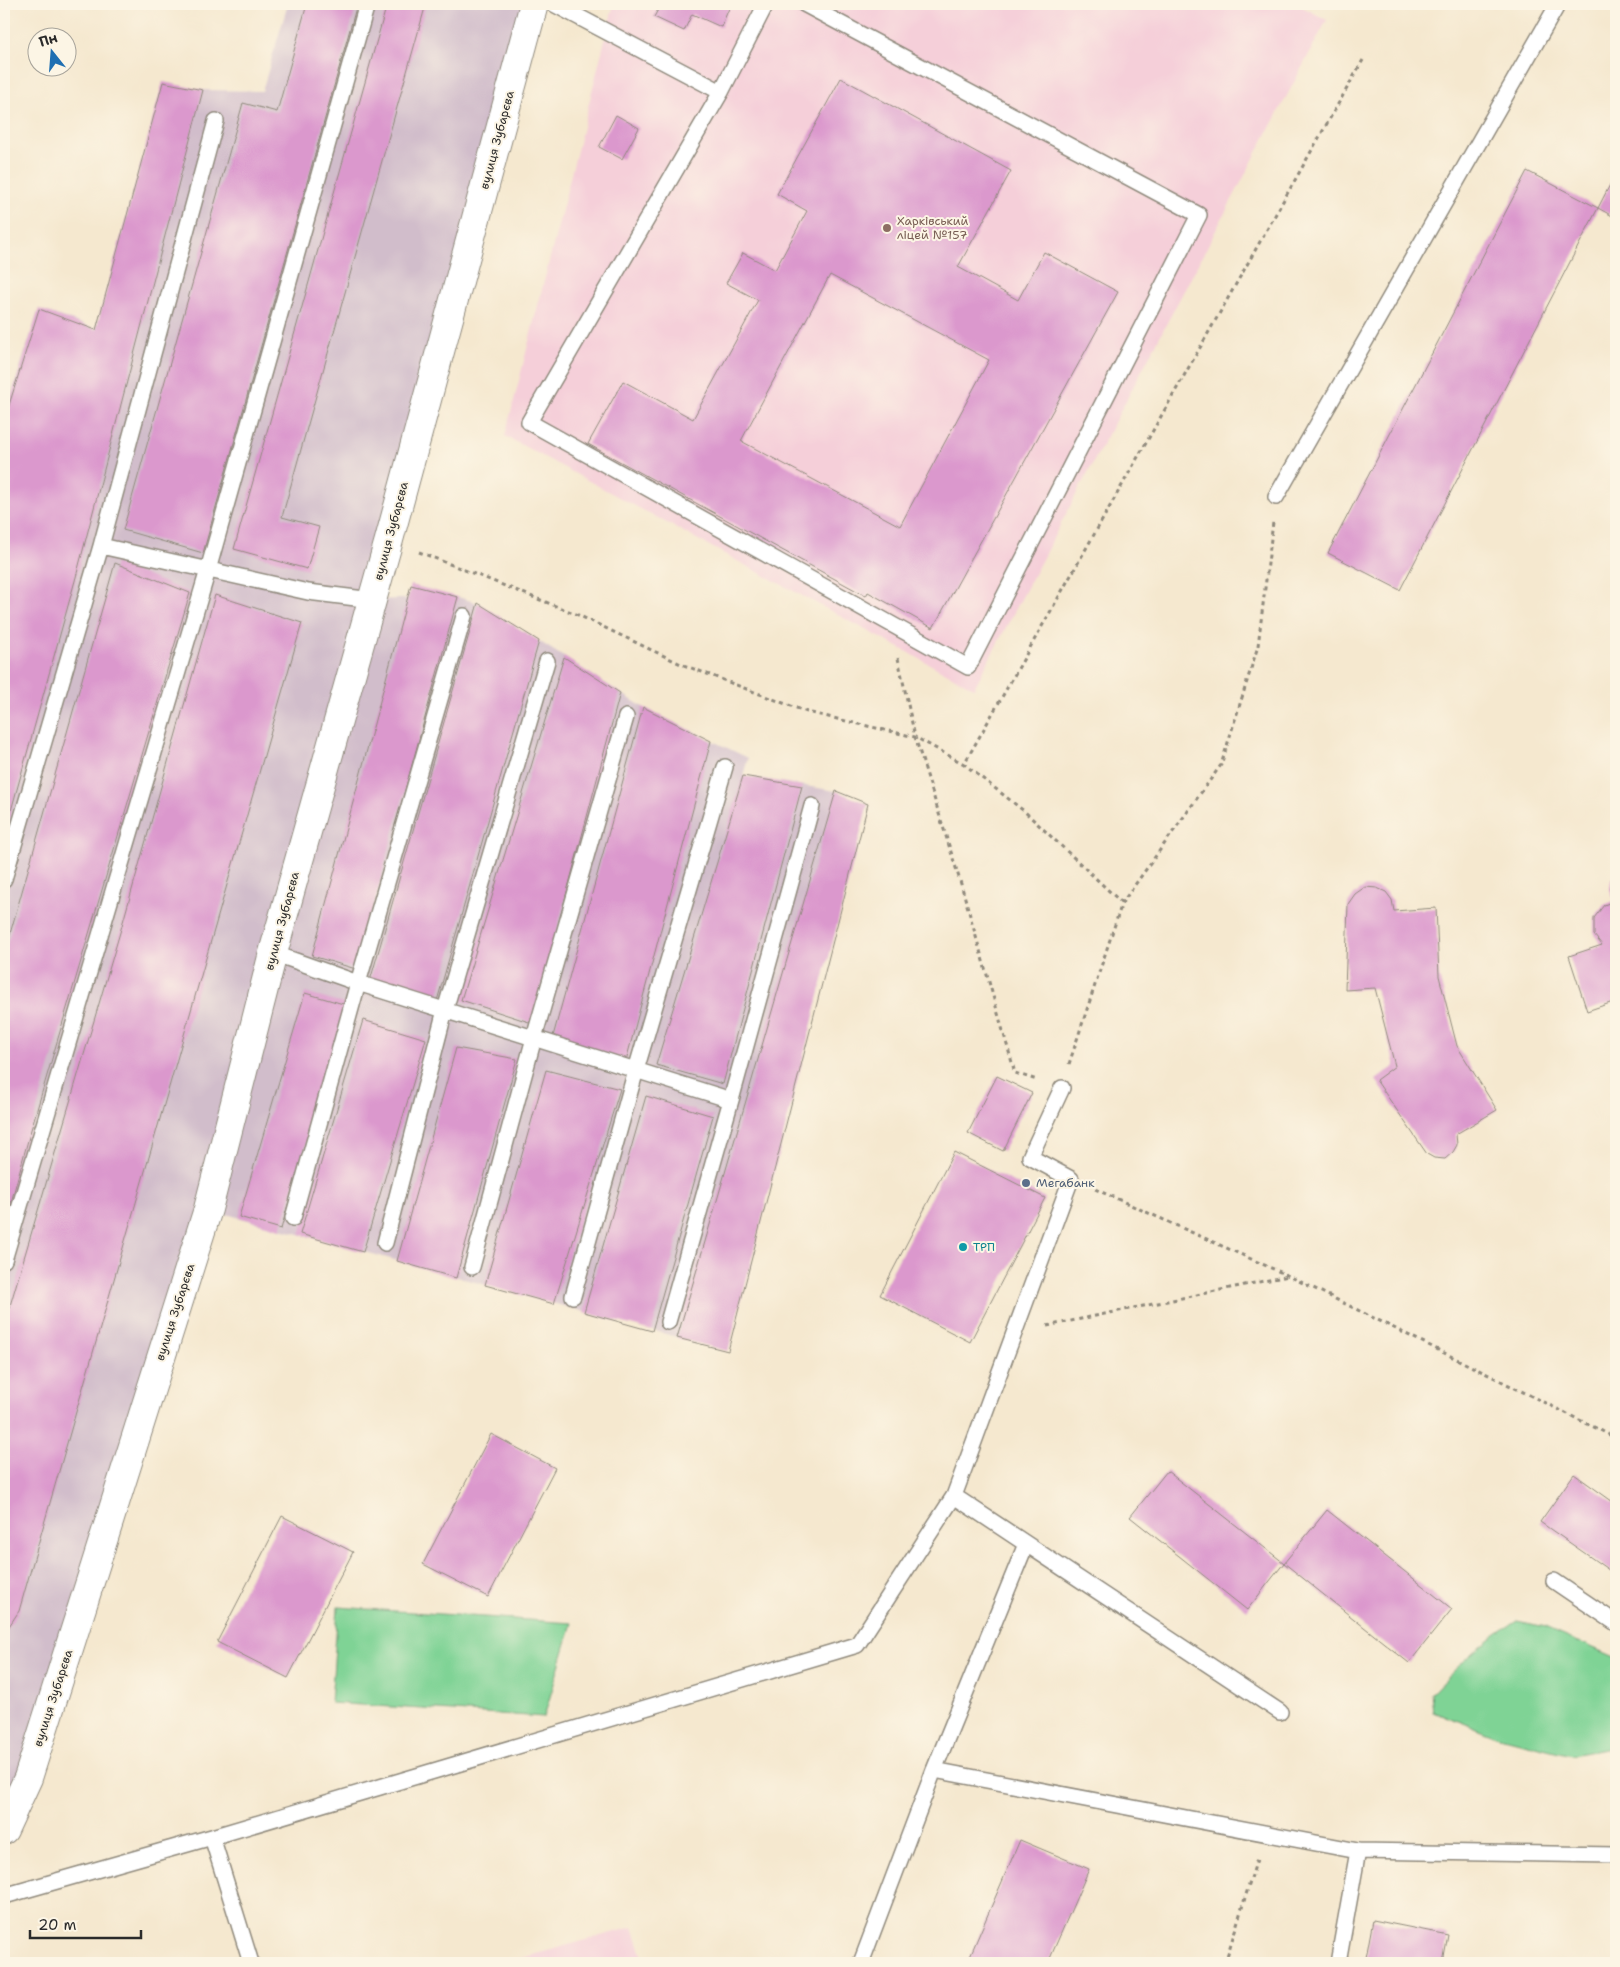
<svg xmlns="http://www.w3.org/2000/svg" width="1620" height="1967" font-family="'Shantell Sans',sans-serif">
<rect width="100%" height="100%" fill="#fcf5e5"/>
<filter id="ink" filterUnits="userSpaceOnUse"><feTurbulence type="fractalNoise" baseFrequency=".02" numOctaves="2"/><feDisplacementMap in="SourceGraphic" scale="10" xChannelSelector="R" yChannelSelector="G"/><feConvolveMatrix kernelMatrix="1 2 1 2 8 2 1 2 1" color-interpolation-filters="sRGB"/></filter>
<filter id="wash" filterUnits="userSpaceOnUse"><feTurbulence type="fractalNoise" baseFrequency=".0096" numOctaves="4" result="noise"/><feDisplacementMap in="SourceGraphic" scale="20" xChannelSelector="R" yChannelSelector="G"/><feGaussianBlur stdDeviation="1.12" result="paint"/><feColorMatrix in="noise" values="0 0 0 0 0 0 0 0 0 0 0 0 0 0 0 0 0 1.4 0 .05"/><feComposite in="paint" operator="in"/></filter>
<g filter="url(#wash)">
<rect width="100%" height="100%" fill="#f5e8cf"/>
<!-- built -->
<path fill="#f5cfd9" d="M614 4H1297L1327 20 974 688 505 436Z
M633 1927 645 1963H504Z"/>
<!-- industrial -->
<path fill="#d1bdcb" d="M288 4H534L372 600 458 597 478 603 643 707 748 758 743 776 836 791 868 804 728 1351 208 1209 4 1830V407L7 408 39 309 96 329 163 82 203 90 262 91Z"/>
<!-- green -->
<path fill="#7fd395" stroke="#557f60" d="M338 1607 572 1623 544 1717 331 1703Z
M1517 1621 1546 1627 1616 1658V1747L1571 1755 1499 1737 1433 1711 1431 1694C1457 1667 1484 1640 1517 1621Z"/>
<g id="blocks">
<!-- building -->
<path fill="#db98cd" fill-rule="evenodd" d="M307 4H357L203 553 123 530 243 103 277 112Z
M387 4H426L282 517 319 527 307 569 234 549Z
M661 4H726L730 6 721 27 692 14 684 31 654 17Z
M841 78 1011 171 958 267 1018 300 1044 252 1118 292 933 628 868 592 866 596 588 444 623 381 693 419 758 300 726 283 743 253 775 270 807 211 777 194ZM830 275 989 360 900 526 741 441Z
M163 82 203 90 76 577 4 836V421L39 309 96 330Z
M616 115 639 128 622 159 599 147Z
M1527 171 1598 208 1616 173V218L1598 208 1400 590 1328 553Z
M115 563 190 593 30 1133 4 1228V955Z
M411 585 458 597 356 969 312 956Z
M215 595 302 623 19 1611 4 1634V1326L121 929Z
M478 603 539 641 437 1001 370 981Z
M564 657 620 693 532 1023 461 1000Z
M643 707 711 741 626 1061 552 1040Z
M743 776 802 786 723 1084 656 1065Z
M836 791 868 804 728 1351 677 1338Z
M1616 871V1001L1587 1011 1569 956 1602 945 1594 935V918L1604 905 1614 901 1610 889 1611 880Z
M1365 887 1377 888 1386 892 1392 900 1394 911 1436 908 1439 976 1457 1046 1497 1110 1456 1134 1457 1145 1453 1152 1445 1159 1434 1158 1427 1154 1376 1080 1395 1066 1375 988 1345 990 1348 904 1355 894Z
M305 993 347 1005 281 1229 239 1217Z
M363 1020 426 1039 363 1252 300 1234Z
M456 1048 517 1059 456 1278 397 1261Z
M546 1070 620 1089 554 1304 485 1285Z
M997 1076 1032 1093 1003 1151 968 1133Z
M646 1096 713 1116 652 1331 584 1312Z
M954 1152 1045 1198 970 1342 880 1295Z
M491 1434 555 1468 488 1597 423 1564Z
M1167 1471 1284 1563 1247 1610 1130 1517Z
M1574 1474 1616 1504V1575L1540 1522Z
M1327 1510 1452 1609 1409 1663 1284 1563Z
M282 1516 353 1552 288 1678 217 1642Z
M1020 1840 1089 1869 1048 1963H967Z
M1373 1920 1448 1935 1443 1963H1365Z"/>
</g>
</g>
<g filter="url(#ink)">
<use href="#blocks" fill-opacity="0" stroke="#908a7d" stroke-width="1"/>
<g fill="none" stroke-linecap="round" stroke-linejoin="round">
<!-- service casing -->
<g stroke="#908a7d" stroke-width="18">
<path id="service" d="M554 4 721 92
M766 4 721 92 529 422 968 667 1199 215 804 4
M216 121 101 546 308 592 372 600
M1276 497 1558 4
M4 879 101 546
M273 953 358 983 731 1100 812 806
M293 1218 358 983 464 616
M385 1243 445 1010 547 661
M4 1260 208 570 367 4
M472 1267 534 1038 626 717
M573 1296 636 1070 725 767
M668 1322 731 1100
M954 1496 1071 1179 1030 1157 1062 1088
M1026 1544 934 1770 1358 1851 1616 1855
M1554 1581 1616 1623
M212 1837 251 1963
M4 1896 212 1837 857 1645 954 1496 1280 1712
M861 1963 934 1770
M1338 1963 1358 1851"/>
</g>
<!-- minor casing -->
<g stroke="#908a7d" stroke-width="30">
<path id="minor" d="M4 1830 28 1778 208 1209 273 953 389 540 534 4"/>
</g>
<!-- path -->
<path stroke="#908a7d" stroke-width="3" stroke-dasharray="4 4" stroke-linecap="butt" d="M419 552 576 614 681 664 807 712 915 737 964 764
M898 658 915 737 961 884 1015 1073 1037 1080
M1122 903 1024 811 964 764 1363 60
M1069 1064 1122 903 1221 765 1258 646 1273 522
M1095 1189 1289 1276 1616 1438
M1047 1326 1288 1276
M1225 1963 1257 1859"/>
<!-- service -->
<use href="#service" stroke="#fff" stroke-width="15"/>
<!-- minor -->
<use href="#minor" stroke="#fff" stroke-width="28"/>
</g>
</g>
<!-- markers -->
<circle fill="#8d6e63" stroke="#fcf5e5" stroke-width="2" cx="887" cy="228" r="5"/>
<circle fill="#5c6f8a" stroke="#fcf5e5" stroke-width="2" cx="1026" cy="1183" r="5"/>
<circle fill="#0f9aa8" stroke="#fcf5e5" stroke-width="2" cx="963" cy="1247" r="5"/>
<g text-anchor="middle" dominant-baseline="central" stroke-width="4" stroke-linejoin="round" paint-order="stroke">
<!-- street labels -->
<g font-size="12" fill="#2b2b2b" stroke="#fcf5e5">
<text transform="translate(497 140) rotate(-75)">вулиця Зубарєва</text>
<text transform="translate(391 531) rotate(-75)">вулиця Зубарєва</text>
<text transform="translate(282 921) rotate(-75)">вулиця Зубарєва</text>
<text transform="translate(175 1312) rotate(-72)">вулиця Зубарєва</text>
<text transform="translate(53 1698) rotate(-72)">вулиця Зубарєва</text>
</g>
<!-- education labels -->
<g font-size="12" fill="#785e54" stroke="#fcf5e5" text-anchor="start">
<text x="897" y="221">Харківський<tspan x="897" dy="14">ліцей №157</tspan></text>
</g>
<!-- service labels -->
<g font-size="12" fill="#4e5e75" stroke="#fcf5e5" text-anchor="start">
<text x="1036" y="1183">Мегабанк</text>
</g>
<!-- culture labels -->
<g font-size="12" fill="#0d838f" stroke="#fcf5e5" text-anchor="start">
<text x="973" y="1247">ТРП</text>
</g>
</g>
<!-- margin -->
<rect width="1620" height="1967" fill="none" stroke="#fcf5e5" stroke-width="20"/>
<!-- north arrow -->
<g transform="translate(52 52) rotate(343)"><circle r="24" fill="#fcf5e5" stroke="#a8a49b"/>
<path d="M0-4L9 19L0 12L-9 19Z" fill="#1f6fb2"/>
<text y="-8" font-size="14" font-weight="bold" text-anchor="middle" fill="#2b2b2b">Пн</text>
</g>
<!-- scale -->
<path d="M30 1930v8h111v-8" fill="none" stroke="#2b2b2b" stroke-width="2.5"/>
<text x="38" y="1930" font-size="15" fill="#2b2b2b" stroke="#fcf5e5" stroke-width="4" paint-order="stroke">20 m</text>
</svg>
